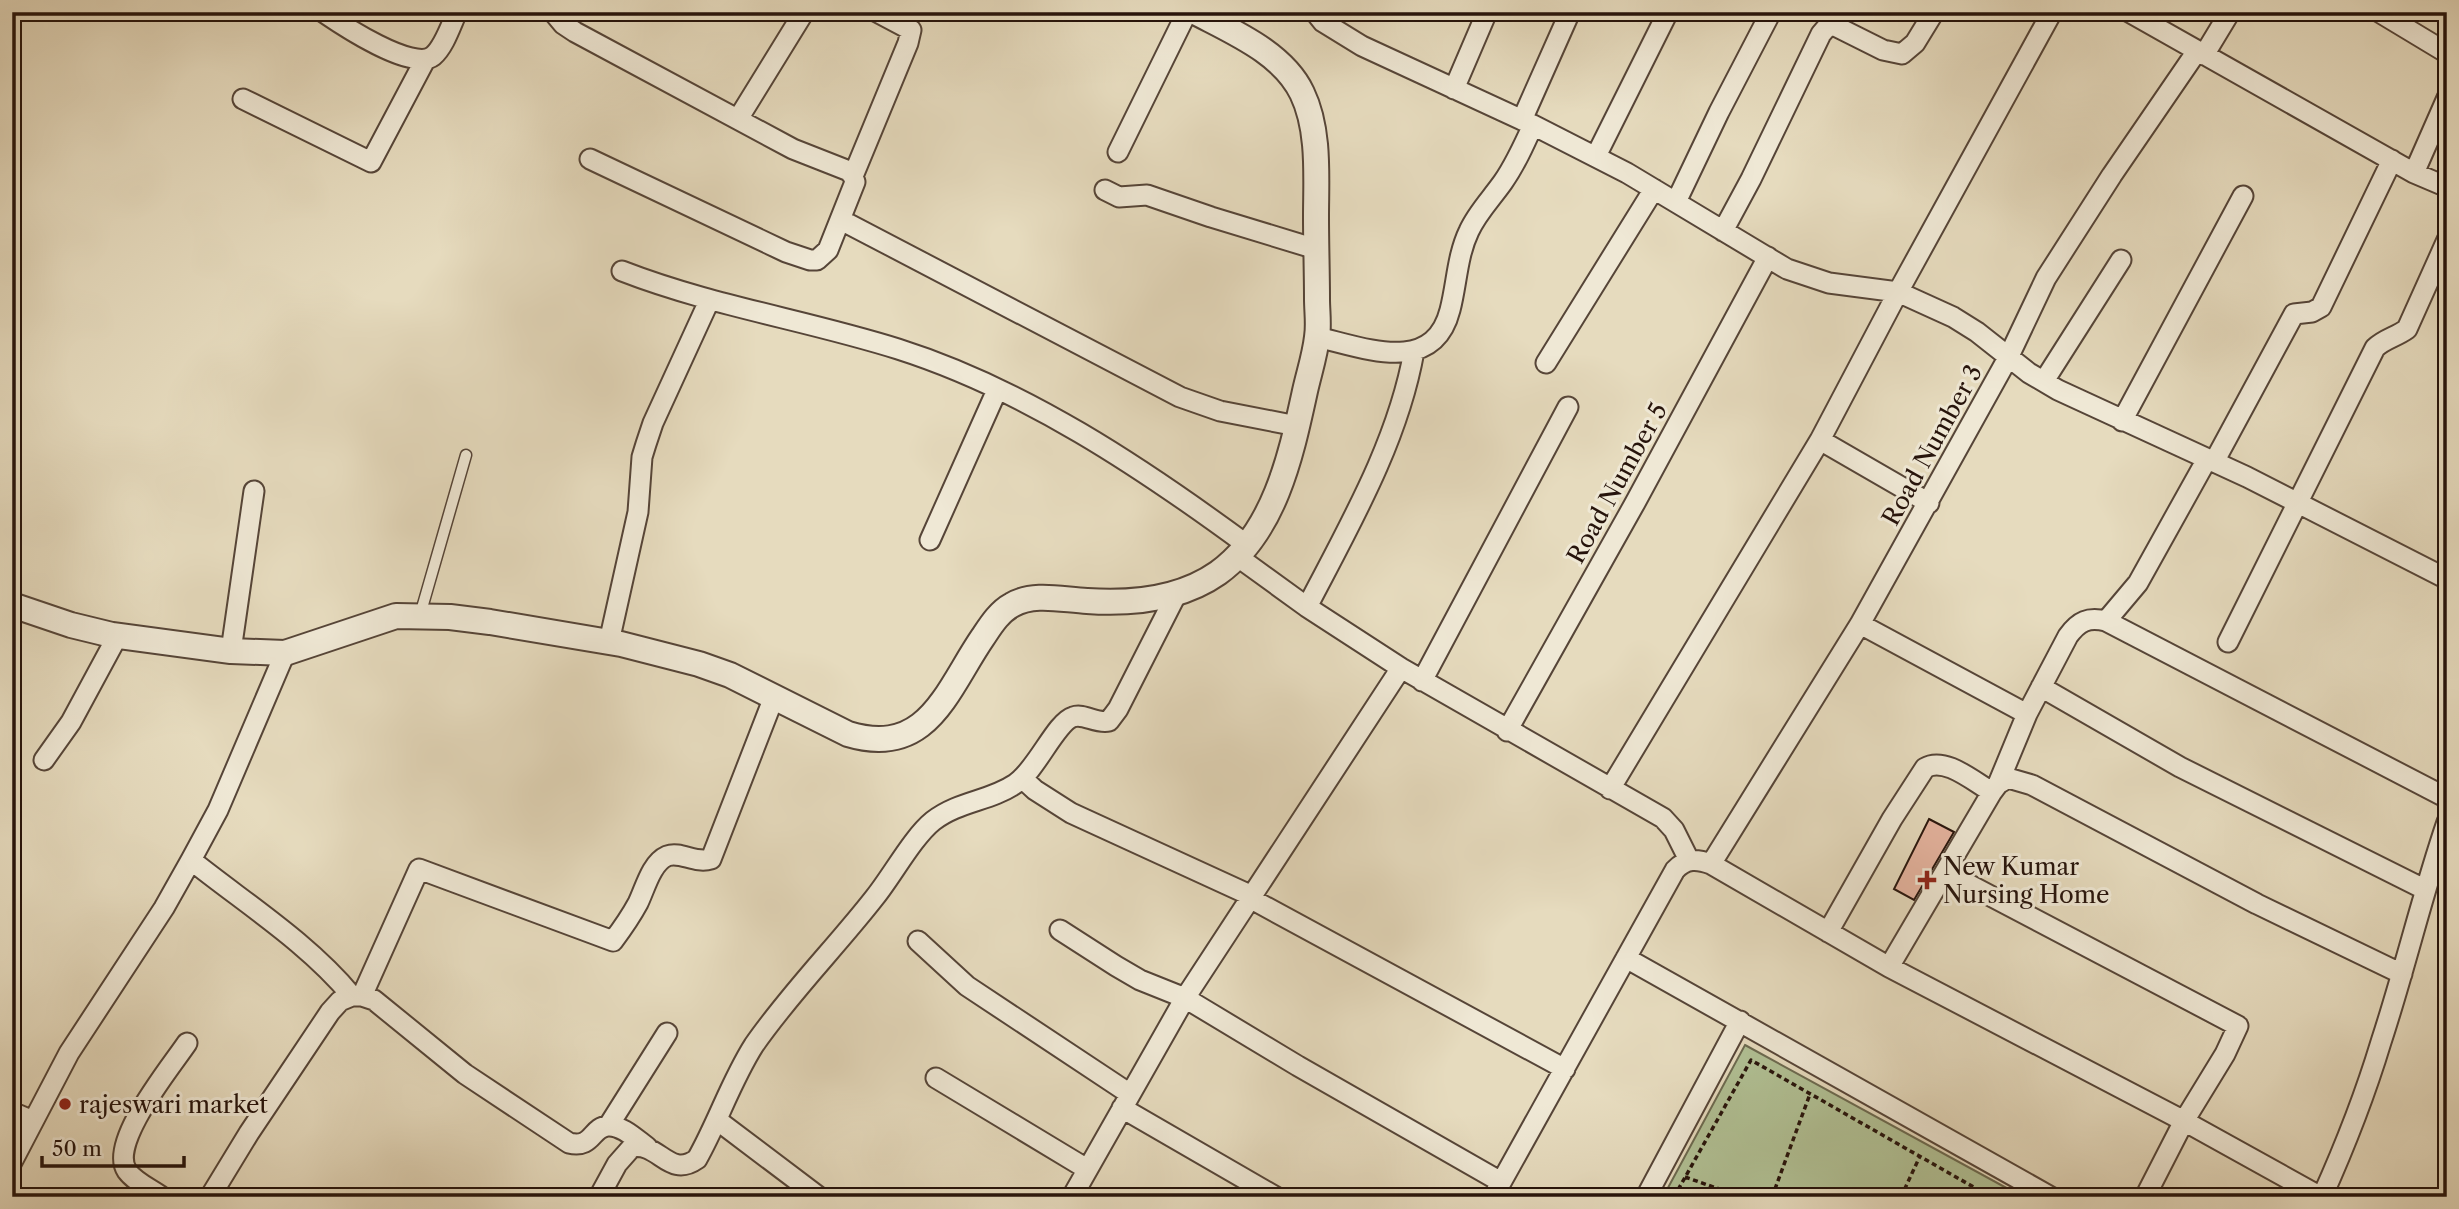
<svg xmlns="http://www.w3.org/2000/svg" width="2459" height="1209" font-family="'Libre Caslon Text',serif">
<rect width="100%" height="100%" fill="#e6dbbe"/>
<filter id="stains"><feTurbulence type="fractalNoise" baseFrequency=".00286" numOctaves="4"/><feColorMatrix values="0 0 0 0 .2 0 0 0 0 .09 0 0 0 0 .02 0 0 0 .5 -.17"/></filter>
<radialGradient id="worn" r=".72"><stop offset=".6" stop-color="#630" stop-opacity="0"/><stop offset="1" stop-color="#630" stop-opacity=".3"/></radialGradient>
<!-- green -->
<path fill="#b1c195" stroke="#6c6a50" stroke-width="2" d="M1745 1045 2023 1197H1663Z"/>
<!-- building -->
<path fill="#e6b4a0" stroke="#26130b" stroke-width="2" d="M1929 819 1954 832 1914 900 1894 889Z"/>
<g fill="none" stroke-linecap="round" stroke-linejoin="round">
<!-- service casing -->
<g stroke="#564538" stroke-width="13">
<path id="service" d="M420 615 466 455"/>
</g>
<!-- minor casing -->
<g stroke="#564538" stroke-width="23">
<path id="minor" d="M323 12C342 25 413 72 433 56 444 47 451 25 457 12
M553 12 563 24 575 32 793 149 849 171 853 176 855 182 828 250 817 260H810L786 252 590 159
M1315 12 1323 22 1362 46 1533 125 1627 173 1787 269 1829 283 1898 292 1953 317 1977 332 2029 373 2058 390 2247 477 2447 579
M2129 12 2414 173 2447 187
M2379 12 2447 53
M2204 55 2230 12
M1454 89 1487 12
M243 99 371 162 425 60
M738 119 804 12
M1522 120 1570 12
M1118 152 1187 12
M1596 156 1668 12
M2414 173 2447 98
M853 176 908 43 911 30 877 12
M1105 190 1119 197 1147 195 1211 217 1316 249
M1676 202 1719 112 1771 12
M841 220 1180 397 1220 411 1297 426
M1723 231 1751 179 1821 34 1827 27 1833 25 1883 50 1902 54 1915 43 1934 12
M622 271C712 306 806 320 898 349 1024 389 1141 467 1247 545
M1317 337C1365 348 1433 376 1450 310 1457 283 1457 256 1469 231 1477 213 1491 199 1503 182 1515 165 1524 145 1533 125
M1546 363 1654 189
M2044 381 2121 260
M2122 421 2243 196
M1820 440 1929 503
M2214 462 2294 314 2312 312 2321 307 2392 160
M930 540 997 390
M1238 557 1307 607 1401 668 1663 818 1674 830 1689 860
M1307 607C1349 526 1398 442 1414 351
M2106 621 2138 583 2207 459
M1860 624 2027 714
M609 642 638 512 642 457 646 444 653 423 709 301
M2228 642 2375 348C2384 339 2396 337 2407 329L2447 240
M231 651 254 491
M1422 681 1568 407
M2041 687 2180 767 2424 889
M1507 731 1635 503 1768 257
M44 760 71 722 118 635
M1022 778 1035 790 1071 813 1252 896 1255 901 1565 1069
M1998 784 2027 714 2068 636C2079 621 2088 617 2106 621L2447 798
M1610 789 1820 440 1898 292 2052 12
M191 860C246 904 307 942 352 996
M1711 864 1860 624 2009 356 2046 278 2112 175 2197 51
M1945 872 2238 1026 2225 1054 2184 1121 2145 1197
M1060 930 1116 966 1140 980 1185 998 1298 1066 1501 1182
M1828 932 1892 819 1925 768C1945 756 1974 782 1992 792
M918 941 967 986 1130 1094
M1626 958 2051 1197
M1889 967 1992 792 1998 784 2008 778 2032 785 2257 904 2402 974
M362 996 419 869 613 941C622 929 631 916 638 903 645 889 651 863 667 856 681 851 695 864 711 859L774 697
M936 1078 1087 1169
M1122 1108 1276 1197
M12 1112 33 1121
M717 1120 819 1197
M609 1125 667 1033
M12 1162 69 1053 164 908 191 860 218 810 285 653
M162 1197C151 1189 135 1182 127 1171 108 1143 171 1067 187 1043
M210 1197 249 1133 330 1012 340 1001 352 996H362L374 1000 465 1074 569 1143C593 1149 591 1127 608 1126 622 1125 636 1139 647 1147
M599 1197 617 1164 632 1147C659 1142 669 1179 697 1159 718 1122 731 1081 754 1045 790 993 836 947 875 897 892 876 913 837 933 821 959 801 990 801 1015 784 1036 771 1056 722 1073 717 1084 713 1096 724 1109 721L1118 709 1177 593
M1072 1197 1185 998 1401 668
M1493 1197 1675 870C1686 858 1697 859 1711 864L1889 967 2184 1121 2321 1197
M1646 1197 1740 1021
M2322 1197C2345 1146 2365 1095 2381 1042 2405 969 2422 895 2447 822"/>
</g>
<!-- tertiary casing -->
<g stroke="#564538" stroke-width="28">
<path id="tertiary" d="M12 605 71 625 112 635 231 651 285 653 396 616 450 617 490 622 621 644 699 664 730 675 848 734C928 758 946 691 983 637 991 625 999 612 1012 605 1034 592 1063 600 1087 601 1131 604 1181 599 1218 573 1275 532 1291 455 1305 391 1309 373 1315 355 1317 337 1319 325 1317 311 1317 299 1317 272 1316 245 1316 217 1316 178 1320 130 1302 93 1283 53 1233 32 1195 12"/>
</g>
<!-- path -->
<path stroke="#26130b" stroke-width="3.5" stroke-dasharray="5 3.5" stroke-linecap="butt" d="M1685 1177 1742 1197
M1674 1197 1751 1060 1991 1197
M1772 1197 1810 1094
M1901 1197 1920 1156"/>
<!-- service -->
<use href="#service" stroke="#efe8d5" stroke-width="10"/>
<!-- minor -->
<use href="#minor" stroke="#efe8d5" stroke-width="19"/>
<!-- tertiary -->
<use href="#tertiary" stroke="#efe8d5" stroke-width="24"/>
</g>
<!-- markers -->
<g fill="#8f2418" stroke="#efe8d5" stroke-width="2.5">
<path d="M1923.5 869.5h7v7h7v7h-7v7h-7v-7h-7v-7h7z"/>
<circle cx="65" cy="1104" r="7"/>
</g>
<g text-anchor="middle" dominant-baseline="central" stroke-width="6" stroke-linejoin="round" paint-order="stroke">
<!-- street labels -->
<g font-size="24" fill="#26130b" stroke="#efe8d5">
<text transform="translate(1932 445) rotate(-61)">Road Number 3</text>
<text transform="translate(1617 483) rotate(-61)">Road Number 5</text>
</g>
<!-- poi labels -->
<g font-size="24" fill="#26130b" stroke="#efe8d5" text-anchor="start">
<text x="1943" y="866">New Kumar<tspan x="1943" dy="28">Nursing Home</tspan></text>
<text x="79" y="1104">rajeswari market</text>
</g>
</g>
<!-- margin -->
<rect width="2459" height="1209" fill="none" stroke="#e6dbbe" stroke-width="42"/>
<rect x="14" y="14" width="2431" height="1181" fill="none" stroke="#26130b" stroke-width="3.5"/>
<rect x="21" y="21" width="2417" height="1167" fill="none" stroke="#26130b" stroke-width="2"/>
<!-- scale -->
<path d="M42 1156v10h142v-10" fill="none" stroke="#26130b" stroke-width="3.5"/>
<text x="52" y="1156" font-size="21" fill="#26130b" stroke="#efe8d5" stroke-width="5" paint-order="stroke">50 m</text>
<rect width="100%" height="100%" filter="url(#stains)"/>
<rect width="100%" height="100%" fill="url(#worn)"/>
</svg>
